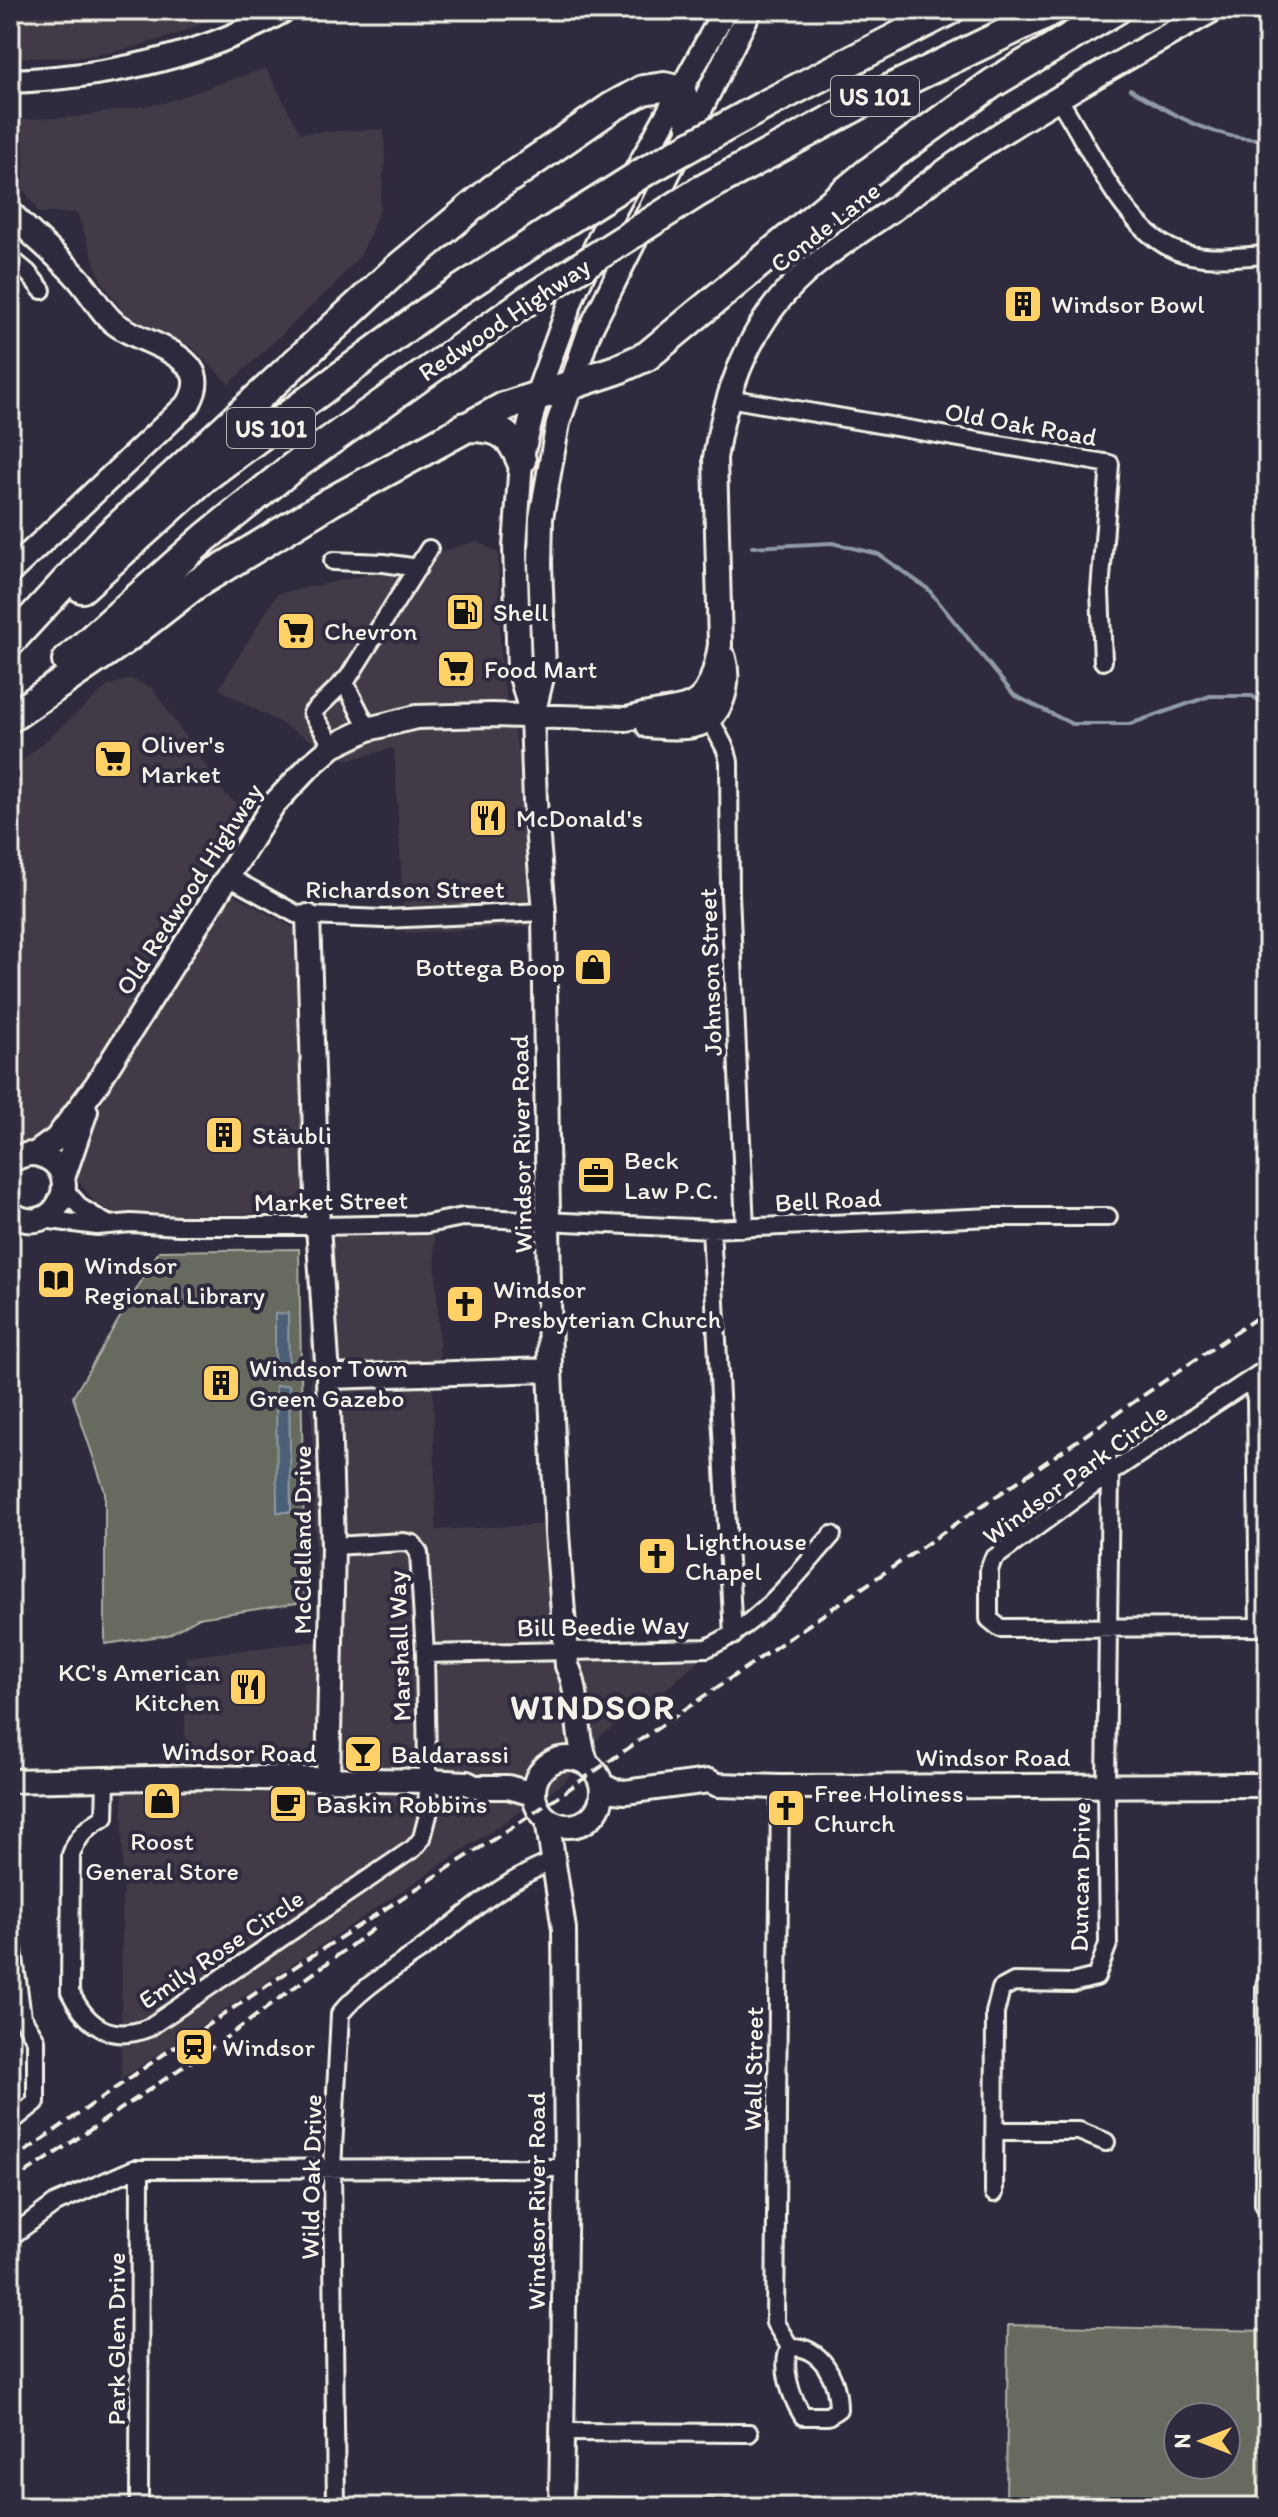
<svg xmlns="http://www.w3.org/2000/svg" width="1278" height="2517" font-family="Itim,sans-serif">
<rect width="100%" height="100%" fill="#2f2a3d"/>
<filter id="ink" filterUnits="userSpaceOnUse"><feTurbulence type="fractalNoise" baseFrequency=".0125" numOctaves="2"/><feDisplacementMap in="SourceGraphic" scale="16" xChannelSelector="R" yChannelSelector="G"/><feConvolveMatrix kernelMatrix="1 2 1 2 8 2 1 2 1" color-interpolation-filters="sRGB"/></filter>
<g filter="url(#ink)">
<!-- built -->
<path fill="#423b47" d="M10 10H235L175 35 119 51 82 57 10 58Z
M266 68 300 133 384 129 385 163 379 211 362 253 334 285 229 384 191 346 124 313 101 280 77 213H39L15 175V120L75 117 163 103Z
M476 541 498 553 501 671 520 760 539 926 405 933 394 748 347 760 219 689 277 594 367 575Z
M130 679 151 687 226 795 244 808 58 1128 25 1146 10 1144V772L108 686Z
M229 892 299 931 312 1212 122 1216 94 1202 76 1177 91 1122Z
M434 1235 440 1360 433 1392 436 1530 551 1524 550 1658 703 1657 656 1698 601 1735 563 1783 121 2079 123 1788 184 1789 186 1657 318 1641 306 1238Z"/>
<!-- green -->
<path fill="#666b5e" stroke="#adaea3" stroke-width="2" fill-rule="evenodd" d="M299 1249 305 1602 198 1618 168 1635 105 1644V1492L73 1397 159 1251Z
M1008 2325 1268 2331V2507H572L573 2496 1006 2504ZM1178 2417H1226V2465H1178Z"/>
<!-- water -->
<path fill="#4b6076" stroke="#8f9aa4" stroke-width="2" d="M288 1313 289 1375 275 1376V1314Z
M289 1385 291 1512H277L276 1386Z"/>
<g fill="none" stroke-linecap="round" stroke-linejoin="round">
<!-- stream -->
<path stroke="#8f9aa4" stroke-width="4" d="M1130 89C1172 114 1217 142 1268 139
M752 547 832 543 878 554 928 589 1014 695 1072 724H1130L1210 696H1252L1268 706"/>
<!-- street casing -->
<g stroke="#f4f1e8" stroke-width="22">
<path id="street" d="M1058 98C1090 146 1122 229 1177 251 1205 262 1238 256 1268 255
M10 258 28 273 42 290
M728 398 1110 464 1100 591 1103 661
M333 561 384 563 418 568
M344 681 368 729
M709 717 726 750 729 762 730 894 745 1228
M333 746 312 713 348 678 429 549
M227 876 296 914 308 916 384 919 544 912
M64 1189 81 1208 109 1225
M43 1219 97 1226 131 1223 178 1226H318L427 1224 463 1217 711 1229 992 1217H1108
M711 1229 733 1636
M1268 1368 1110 1473 993 1559 989 1570V1619L1000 1628 1268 1627
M1251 1380 1256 1399 1259 1627
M425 1654 707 1648C760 1624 794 1578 832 1535
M106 1781 105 1817C87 1827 78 1835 71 1855L70 1992C87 2026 110 2043 148 2028L414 1848 422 1838 428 1815 425 1654 419 1553 413 1544 404 1542 333 1546
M780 1787 775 2323 790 2347C780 2367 792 2399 803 2416H828L838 2409C838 2381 823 2346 790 2347
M10 1928 22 2017 36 2040V2102L10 2123
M996 2131H1079L1106 2142
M994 2193 995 2013 1001 1989 1014 1982 1072 1983 1096 1977 1108 1944 1106 1785 1110 1473
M1264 2204 1265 1986 1268 1974
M10 2237 56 2203 134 2169 566 2168
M562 2432 749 2433
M136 2507 139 2502 140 2170
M336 2507 332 2169 340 2014C361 1988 390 1971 418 1952 459 1922 504 1879 552 1862"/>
</g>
<!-- secondary casing -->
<g stroke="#f4f1e8" stroke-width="28">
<path id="secondary" d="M10 81C107 77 201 58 285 10
M10 212C31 235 56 254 77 277 90 291 98 308 112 321 134 340 175 346 191 369 199 380 195 392 189 403L10 572
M533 715 544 669 540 564 541 518 558 423 589 332 750 10
M648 726C662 727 679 729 693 726 723 721 731 682 724 658
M308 916 318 1226 328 1377 333 1546 328 1781
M35 1154 56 1139 97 1084 273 805 311 765 333 746 368 729 416 717 491 715 627 719C687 702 707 722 720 645L715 458C724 400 745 337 786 292 816 259 856 235 892 210 918 191 944 171 971 153 1049 101 1131 56 1213 10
M10 1162C19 1156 28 1152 39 1155 88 1168 57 1244 10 1213
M63 1178 86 1111
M328 1377 550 1370
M534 1792a34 34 0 1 1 68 0a34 34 0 1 1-68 0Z
M587 1763C574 1733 581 1691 567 1666L557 1533 550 1370 544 912 535 802 532 716 519 669 515 547 521 460 537 395 574 293 603 231 725 10
M10 1781 201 1777 428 1781 467 1783 475 1787H508L533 1794
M602 1785 614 1791 625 1792 709 1781 718 1785 780 1787 1268 1785
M547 1819 564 1929 566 2168 561 2507"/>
</g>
<!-- highway casing -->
<g stroke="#f4f1e8" stroke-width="34">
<path id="highway" d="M767 104 950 10
M700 191 875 96 1054 10
M465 427C496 427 509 430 521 460
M82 588 204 478 431 309 552 230
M10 642 105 539 397 269 492 190 612 107 643 90 664 87 681 91 692 126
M67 661 206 537 293 467 528 300
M10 718 124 640 196 584 332 501 504 407 616 370 647 356 869 172 993 83 1116 10"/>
</g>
<!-- street -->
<use href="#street" stroke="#2f2a3d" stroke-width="16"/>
<!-- secondary -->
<use href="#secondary" stroke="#2f2a3d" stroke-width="22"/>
<!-- highway -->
<use href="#highway" stroke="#2f2a3d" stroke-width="28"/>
<!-- rail -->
<path stroke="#f4f1e8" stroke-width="4" stroke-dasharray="12 6" stroke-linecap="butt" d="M10 2162 164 2054 310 1957 522 1821 1268 1310
M10 2184 230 2035 376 1927"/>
<!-- highway-bridge casing -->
<g stroke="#f4f1e8" stroke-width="34" stroke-linecap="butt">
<path id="highway-bridge" d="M552 230 644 172 767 104
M528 300 700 191"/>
</g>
<!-- highway-bridge -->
<use href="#highway-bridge" stroke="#2f2a3d" stroke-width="28"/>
</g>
</g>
<!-- icons -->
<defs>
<g id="building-square" transform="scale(2)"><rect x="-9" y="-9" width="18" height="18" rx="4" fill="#ffd166" stroke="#2f2a3d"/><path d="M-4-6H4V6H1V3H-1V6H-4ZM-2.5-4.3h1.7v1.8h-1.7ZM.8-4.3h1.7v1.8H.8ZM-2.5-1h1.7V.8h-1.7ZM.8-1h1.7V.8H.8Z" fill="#111"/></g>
<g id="fuel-square" transform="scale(2)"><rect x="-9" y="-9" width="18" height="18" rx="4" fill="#ffd166" stroke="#2f2a3d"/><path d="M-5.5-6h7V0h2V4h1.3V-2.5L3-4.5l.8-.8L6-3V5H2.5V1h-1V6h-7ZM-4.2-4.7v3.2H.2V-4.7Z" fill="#111"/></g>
<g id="supermarket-square" transform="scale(2)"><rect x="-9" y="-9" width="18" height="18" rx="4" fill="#ffd166" stroke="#2f2a3d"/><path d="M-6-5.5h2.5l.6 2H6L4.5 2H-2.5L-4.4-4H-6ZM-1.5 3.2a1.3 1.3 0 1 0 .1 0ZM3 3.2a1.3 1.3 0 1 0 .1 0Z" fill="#111"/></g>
<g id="restaurant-square" transform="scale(2)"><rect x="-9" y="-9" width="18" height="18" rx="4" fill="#ffd166" stroke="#2f2a3d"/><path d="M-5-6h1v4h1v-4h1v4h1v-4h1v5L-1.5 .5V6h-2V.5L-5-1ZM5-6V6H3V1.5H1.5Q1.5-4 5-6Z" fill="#111"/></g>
<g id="shop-square" transform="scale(2)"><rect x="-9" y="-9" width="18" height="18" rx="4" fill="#ffd166" stroke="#2f2a3d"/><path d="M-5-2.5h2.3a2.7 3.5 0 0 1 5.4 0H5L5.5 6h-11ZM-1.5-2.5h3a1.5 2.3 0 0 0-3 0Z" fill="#111"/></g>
<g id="office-square" transform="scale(2)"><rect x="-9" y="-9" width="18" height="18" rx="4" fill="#ffd166" stroke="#2f2a3d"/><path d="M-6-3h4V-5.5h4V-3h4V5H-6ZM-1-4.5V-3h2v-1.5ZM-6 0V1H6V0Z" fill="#111"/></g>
<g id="library-square" transform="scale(2)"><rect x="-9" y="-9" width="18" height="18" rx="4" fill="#ffd166" stroke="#2f2a3d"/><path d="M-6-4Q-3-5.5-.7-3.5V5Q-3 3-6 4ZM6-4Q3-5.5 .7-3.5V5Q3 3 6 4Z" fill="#111"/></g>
<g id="church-square" transform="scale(2)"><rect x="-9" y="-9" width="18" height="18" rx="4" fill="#ffd166" stroke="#2f2a3d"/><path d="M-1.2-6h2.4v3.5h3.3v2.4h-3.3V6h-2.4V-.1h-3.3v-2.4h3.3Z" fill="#111"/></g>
<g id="bar-square" transform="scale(2)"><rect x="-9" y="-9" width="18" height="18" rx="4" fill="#ffd166" stroke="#2f2a3d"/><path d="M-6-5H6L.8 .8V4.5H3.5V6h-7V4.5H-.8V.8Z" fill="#111"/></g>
<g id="cafe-square" transform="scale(2)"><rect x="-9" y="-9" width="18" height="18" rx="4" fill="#ffd166" stroke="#2f2a3d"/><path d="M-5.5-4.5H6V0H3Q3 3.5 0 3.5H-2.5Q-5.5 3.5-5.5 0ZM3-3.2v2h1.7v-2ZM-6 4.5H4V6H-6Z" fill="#111"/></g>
<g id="station-square" transform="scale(2)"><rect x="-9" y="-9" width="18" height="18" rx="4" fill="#ffd166" stroke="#2f2a3d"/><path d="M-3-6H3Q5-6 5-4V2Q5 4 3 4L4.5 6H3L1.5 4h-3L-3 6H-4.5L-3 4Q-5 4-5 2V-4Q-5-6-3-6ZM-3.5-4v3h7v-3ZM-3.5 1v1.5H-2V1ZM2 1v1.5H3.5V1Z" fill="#111"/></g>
</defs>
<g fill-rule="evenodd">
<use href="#building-square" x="1023" y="304"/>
<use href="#fuel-square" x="465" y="612"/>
<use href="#supermarket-square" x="296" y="631"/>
<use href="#supermarket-square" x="456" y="669"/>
<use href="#supermarket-square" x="113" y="759"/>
<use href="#restaurant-square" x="488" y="818"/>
<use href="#shop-square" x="593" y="967"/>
<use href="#building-square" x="224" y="1135"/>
<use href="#office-square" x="596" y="1175"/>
<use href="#library-square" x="56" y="1280"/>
<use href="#church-square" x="465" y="1304"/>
<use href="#building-square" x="221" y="1383"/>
<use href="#church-square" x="657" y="1556"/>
<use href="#restaurant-square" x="248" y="1687"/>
<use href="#bar-square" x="363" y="1754"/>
<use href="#shop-square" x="162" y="1801"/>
<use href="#cafe-square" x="288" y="1804"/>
<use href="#church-square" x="786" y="1808"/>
<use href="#station-square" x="194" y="2047"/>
</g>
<g text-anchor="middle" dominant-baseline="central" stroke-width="8" stroke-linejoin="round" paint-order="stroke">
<!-- shield labels -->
<g fill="#2f2a3d" stroke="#b9b5b5" stroke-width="2">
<rect x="831" y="76" width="88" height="40" rx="6"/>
<rect x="227" y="408" width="88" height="40" rx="6"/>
</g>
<g font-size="24" font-weight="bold" fill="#f4f1e8">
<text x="875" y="96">US 101</text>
<text x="271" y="428">US 101</text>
</g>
<!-- street labels -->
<g font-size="26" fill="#f4f1e8" stroke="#2f2a3d">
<text transform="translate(825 227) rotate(-38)">Conde Lane</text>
<text transform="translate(504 319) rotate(-34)">Redwood Highway</text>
<text transform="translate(1021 424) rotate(10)">Old Oak Road</text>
<text transform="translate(189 889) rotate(-57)">Old Redwood Highway</text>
<text x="405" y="889">Richardson Street</text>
<text transform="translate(710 972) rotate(-92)">Johnson Street</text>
<text transform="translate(521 1144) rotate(-91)">Windsor River Road</text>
<text transform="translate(828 1200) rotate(-3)">Bell Road</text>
<text transform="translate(331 1201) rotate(-1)">Market Street</text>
<text transform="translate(1075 1474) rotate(-36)">Windsor Park Circle</text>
<text transform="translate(302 1540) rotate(-90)">McClelland Drive</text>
<text transform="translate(603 1626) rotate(-1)">Bill Beedie Way</text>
<text transform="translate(399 1646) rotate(-92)">Marshall Way</text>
<text transform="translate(239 1752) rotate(1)">Windsor Road</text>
<text x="993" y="1757">Windsor Road</text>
<text transform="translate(1080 1877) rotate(-89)">Duncan Drive</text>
<text transform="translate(221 1949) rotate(-34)">Emily Rose Circle</text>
<text transform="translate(753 2069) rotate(-89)">Wall Street</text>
<text transform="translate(311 2177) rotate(-89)">Wild Oak Drive</text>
<text transform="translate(536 2201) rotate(-90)">Windsor River Road</text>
<text transform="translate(116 2339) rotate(-90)">Park Glen Drive</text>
</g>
<!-- poi labels -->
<g font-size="26" fill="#f4f1e8" stroke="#2f2a3d" text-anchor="start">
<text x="1051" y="304">Windsor Bowl</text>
<text x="493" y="612">Shell</text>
<text x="324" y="631">Chevron</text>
<text x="484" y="669">Food Mart</text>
<text x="141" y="744">Oliver's<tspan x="141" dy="30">Market</tspan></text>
<text x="516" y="818">McDonald's</text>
<text x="565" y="967" text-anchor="end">Bottega Boop</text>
<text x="252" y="1135">Stäubli</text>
<text x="624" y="1160">Beck<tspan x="624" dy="30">Law P.C.</tspan></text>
<text x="84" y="1265">Windsor<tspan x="84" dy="30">Regional Library</tspan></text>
<text x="493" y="1289">Windsor<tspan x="493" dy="30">Presbyterian Church</tspan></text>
<text x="249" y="1368">Windsor Town<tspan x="249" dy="30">Green Gazebo</tspan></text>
<text x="685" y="1541">Lighthouse<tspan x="685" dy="30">Chapel</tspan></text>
<text x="220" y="1672" text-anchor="end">KC's American<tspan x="220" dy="30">Kitchen</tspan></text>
<text x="391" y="1754">Baldarassi</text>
<text x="814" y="1793">Free Holiness<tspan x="814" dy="30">Church</tspan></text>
<text x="316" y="1804">Baskin Robbins</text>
<text x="162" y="1841" text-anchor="middle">Roost<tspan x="162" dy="30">General Store</tspan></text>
<text x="222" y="2047">Windsor</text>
</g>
<!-- district labels -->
<g font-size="34" font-weight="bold" letter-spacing="2" fill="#f4f1e8" stroke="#2f2a3d">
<text x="593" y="1707">WINDSOR</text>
</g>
</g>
<!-- margin -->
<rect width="1278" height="2517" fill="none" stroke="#2f2a3d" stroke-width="40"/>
<rect x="20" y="20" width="1238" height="2477" fill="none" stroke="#f4f1e8" stroke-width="3" filter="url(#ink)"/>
<!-- north arrow -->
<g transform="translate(1202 2441) rotate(270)"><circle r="38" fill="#2f2a3d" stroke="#7e7a81" stroke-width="2"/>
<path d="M0-6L14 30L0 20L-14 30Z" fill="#ffd166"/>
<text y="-12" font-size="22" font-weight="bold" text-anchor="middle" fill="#f4f1e8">N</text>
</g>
</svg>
